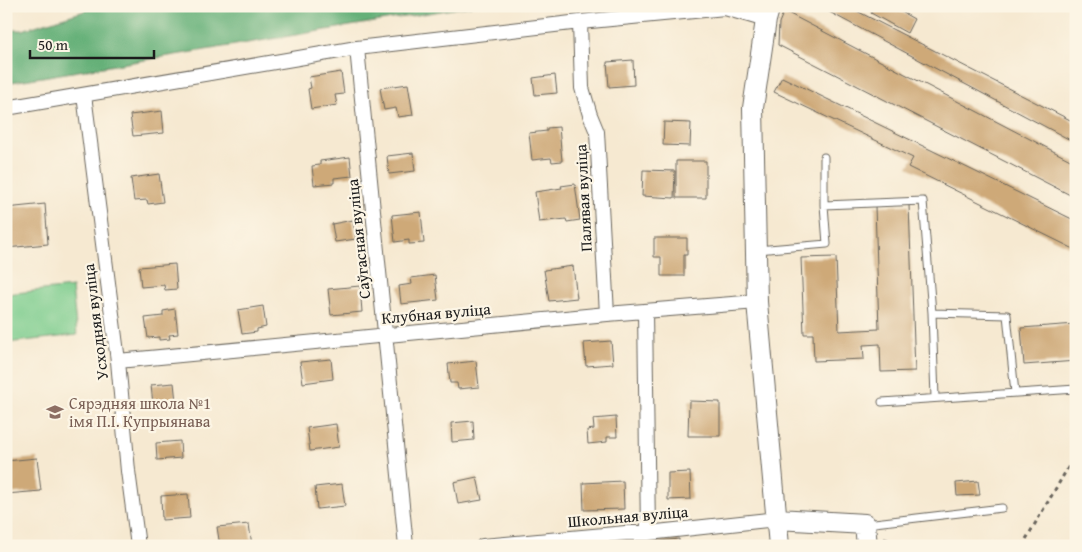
<svg xmlns="http://www.w3.org/2000/svg" width="1082" height="552" font-family="'Gentium Book Plus',serif">
<rect width="100%" height="100%" fill="#fcf5e5"/>
<filter id="ink" filterUnits="userSpaceOnUse"><feTurbulence type="fractalNoise" baseFrequency=".02" numOctaves="2"/><feDisplacementMap in="SourceGraphic" scale="10" xChannelSelector="R" yChannelSelector="G"/><feConvolveMatrix kernelMatrix="1 2 1 2 8 2 1 2 1" color-interpolation-filters="sRGB"/></filter>
<filter id="wash" filterUnits="userSpaceOnUse"><feTurbulence type="fractalNoise" baseFrequency=".0096" numOctaves="4" result="noise"/><feDisplacementMap in="SourceGraphic" scale="20" xChannelSelector="R" yChannelSelector="G"/><feGaussianBlur stdDeviation="1.12" result="paint"/><feColorMatrix in="noise" values="0 0 0 0 0 0 0 0 0 0 0 0 0 0 0 0 0 1.4 0 .05"/><feComposite in="paint" operator="in"/></filter>
<g filter="url(#wash)">
<rect width="100%" height="100%" fill="#f6e9d1"/>
<!-- green -->
<path fill="#7ccc8d" stroke="#4c7454" d="M72 287 77 335 6 343V294Z"/>
<!-- forest -->
<path fill="#65b078" stroke="#40664a" d="M101 6H471L6 83V30H22Z"/>
<g id="blocks">
<!-- building -->
<path fill="#cea978" d="M818 6H847L1076 123V143Z
M875 6H891L914 19 907 33 871 13Z
M784 11 1076 163V198L778 45 779 23Z
M633 60 634 85 609 87 607 62Z
M341 72 344 94 335 95 337 105 311 109 308 89 311 88 309 77Z
M555 75 557 93 535 95 533 78Z
M782 77 1076 221V250L908 167 913 158 774 92Z
M408 84 413 115 398 117 396 108 384 110 380 88Z
M162 111 164 133 133 136 130 115Z
M664 122 691 123 690 146 663 145Z
M559 127 562 161 552 162 551 158 532 160 529 133 547 131V128Z
M413 153 415 171 389 174 387 156Z
M350 157 352 176 334 178V183L314 185 312 166 320 165V161Z
M676 161H706V198H676Z
M643 170 675 171 674 198 642 196Z
M159 174 163 202 148 204 147 200 134 201 131 178Z
M575 184 580 220 567 222 566 219 539 222 535 192 562 188 561 186Z
M45 204 48 244 6 248V208Z
M909 205 915 371 881 372 880 344 863 345 864 359 814 361 813 334H804L801 258 836 257 839 331 879 329 875 206Z
M421 212 424 243 409 244V240L395 242 392 215Z
M353 220 356 239 335 242 332 224Z
M654 238H687V255H684V276H661V257H654Z
M175 264 177 289 165 290 164 285 141 287 139 267Z
M573 266 577 298 549 301 544 270Z
M435 275 438 300 401 304 399 286 412 284 411 278Z
M360 286 362 312 331 315 328 289Z
M263 306 266 327 257 329V332L242 334 238 310Z
M175 309 178 334 169 335 170 339 159 340V337L148 338 145 318 163 316V311Z
M1076 324V361L1024 365 1021 328Z
M611 341 613 364 586 366 584 343Z
M331 359 333 379 303 383 300 362Z
M476 361 479 387 458 389 457 383H450L448 364Z
M174 383 176 402 153 404 151 385Z
M689 401 720 402V436H688Z
M616 417 617 437H607V442L588 444 587 430 594 429 593 419Z
M473 421 474 440 452 442 451 423Z
M336 424 339 447 310 451 307 428Z
M180 441 181 458 157 460 156 443Z
M37 458 41 491 6 494V461Z
M690 472 691 499 668 500V473Z
M477 477 482 500 458 504 454 482Z
M623 481 624 509 584 510 583 483Z
M978 481 980 495 957 496 956 483Z
M342 484 345 506 317 509 315 487Z
M188 494 190 518 162 520 161 496Z
M249 524 252 546H220L217 527Z
M679 539V546H641V543Z"/>
</g>
</g>
<g filter="url(#ink)">
<use href="#blocks" fill-opacity="0" stroke="#68645b" stroke-width="1"/>
<g fill="none" stroke-linecap="round" stroke-linejoin="round">
<!-- lane casing -->
<g stroke="#68645b" stroke-width="9">
<path id="lane" d="M824 205 923 201 932 313 935 398
M757 250 827 244 824 205V157
M932 313 1007 315 1015 393
M882 402 1076 389
M866 524 1002 508"/>
</g>
<!-- street casing -->
<g stroke="#68645b" stroke-width="16">
<path id="street" d="M580 22 582 88 590 115 597 132 607 314
M357 48 406 546
M84 95 118 361 128 471 138 546
M6 108 357 48 580 22 725 8 766 20
M645 311 648 533
M118 361 607 314 757 302
M483 546 626 533H648L777 519"/>
</g>
<!-- secondary casing -->
<g stroke="#68645b" stroke-width="22">
<path id="secondary" d="M770 6 766 20 753 108 757 302 779 546
M777 519 865 524 867 546"/>
</g>
<!-- path -->
<path stroke="#68645b" stroke-width="3" stroke-dasharray="4 4" stroke-linecap="butt" d="M884 539 924 546
M1022 546 1076 454"/>
<!-- lane -->
<use href="#lane" stroke="#fff" stroke-width="7"/>
<!-- street -->
<use href="#street" stroke="#fff" stroke-width="14"/>
<!-- secondary -->
<use href="#secondary" stroke="#fff" stroke-width="20"/>
</g>
</g>
<!-- icons -->
<defs>
<g id="school-bare" transform="scale(1.35)"><path d="M0-5L7-2L0 1L-7-2ZM-4 1L0 2.5L4 1V4Q0 6-4 4Z" fill="#8d6e63" stroke="#fcf5e5" stroke-width="2.5" paint-order="stroke"/></g>
</defs>
<g fill-rule="evenodd">
<use href="#school-bare" x="55" y="412"/>
</g>
<g text-anchor="middle" dominant-baseline="central" stroke-width="4.5" stroke-linejoin="round" paint-order="stroke">
<!-- street labels -->
<g font-size="16" fill="#1c1c1c" stroke="#fcf5e5">
<text transform="translate(583 198) rotate(-93)">Палявая вуліца</text>
<text transform="translate(358 239) rotate(-96)">Саўгасная вуліца</text>
<text transform="translate(436 313) rotate(-5)">Клубная вуліца</text>
<text transform="translate(95 322) rotate(-97)">Усходняя вуліца</text>
<text transform="translate(628 516) rotate(-5)">Школьная вуліца</text>
</g>
<!-- education labels -->
<g font-size="16" fill="#785e54" stroke="#fcf5e5" text-anchor="start">
<text x="69" y="403">Сярэдняя школа №1<tspan x="69" dy="18">імя П.І. Купрыянава</tspan></text>
</g>
</g>
<!-- margin -->
<rect width="1082" height="552" fill="none" stroke="#fcf5e5" stroke-width="25"/>
<!-- scale -->
<path d="M30 50v8h124v-8" fill="none" stroke="#1c1c1c" stroke-width="2.5"/>
<text x="38" y="50" font-size="15" fill="#1c1c1c" stroke="#fcf5e5" stroke-width="4" paint-order="stroke">50 m</text>
</svg>
